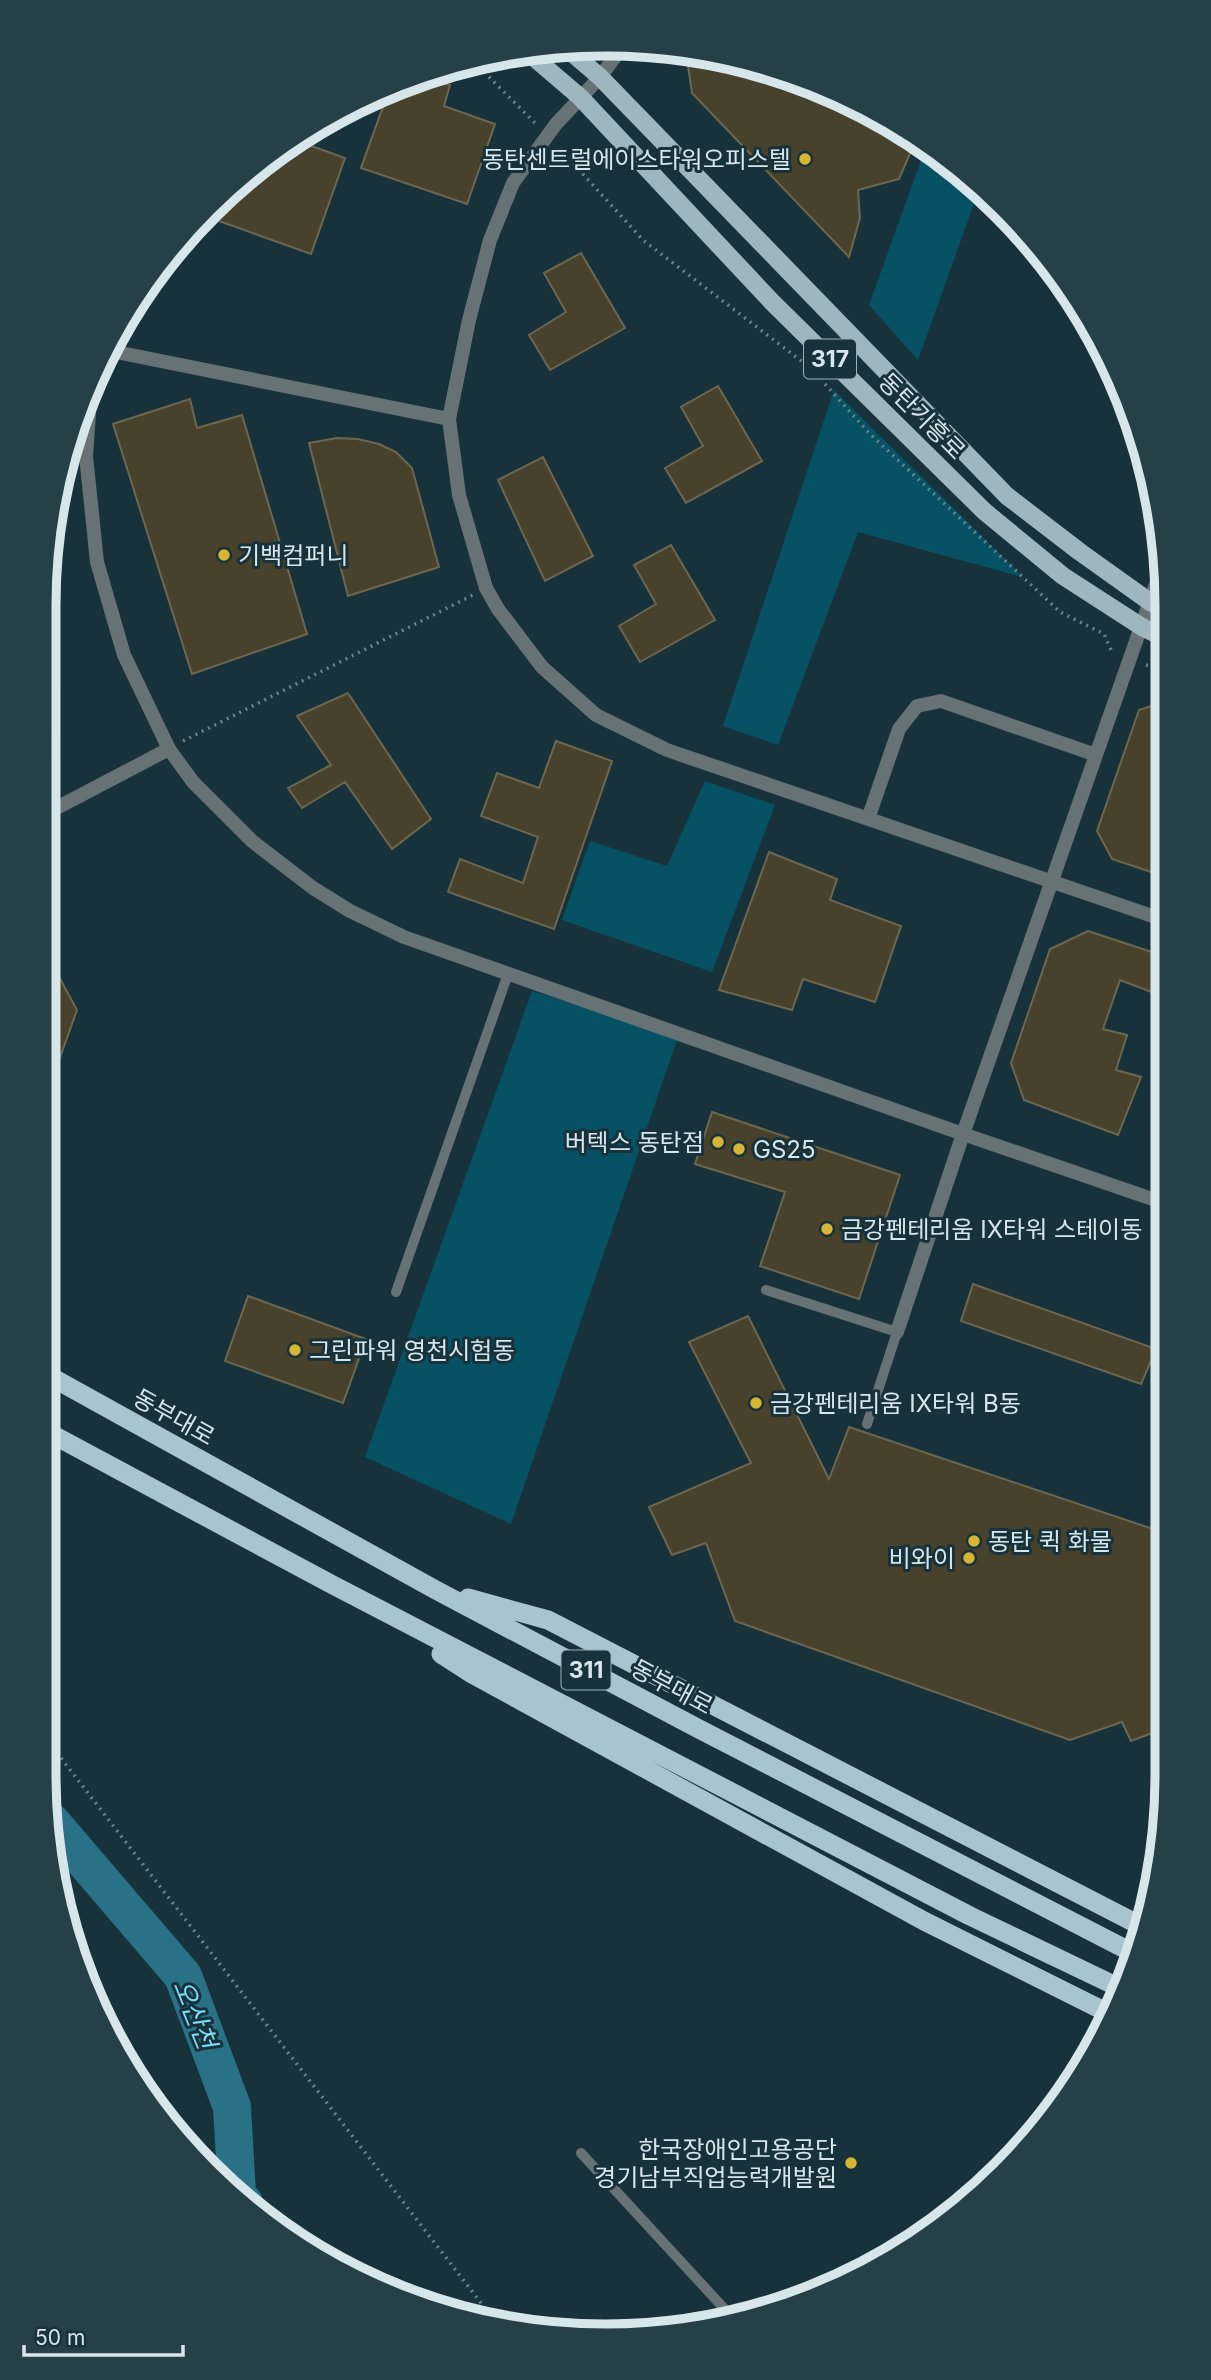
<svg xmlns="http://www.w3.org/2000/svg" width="1211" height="2380" font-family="Inter,'Noto Sans KR',sans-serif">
<rect width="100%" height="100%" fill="#17323a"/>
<!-- green -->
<path fill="#065264" d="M925 149 980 187 918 360 869 305Z
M834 390 1023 577 858 532 778 745 723 726Z
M705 781 775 805 712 972 562 920 590 841 667 866Z
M532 991 678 1037 511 1524 365 1457Z"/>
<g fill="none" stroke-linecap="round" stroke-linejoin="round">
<!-- river -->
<path stroke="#287186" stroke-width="38" d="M52 1823 183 1976 232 2107 237 2195 244 2203"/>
</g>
<!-- building -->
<path fill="#48422c" stroke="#6d6750" stroke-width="2" d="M686 52 751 63 854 102 915 142 899 179 858 190 860 218 849 257 692 93Z
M420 76 450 85 444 106 495 124 467 204 361 168 389 90Z
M295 140 345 158 311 254 205 216 235 183Z
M581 253 625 328 550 370 529 335 566 312 544 273Z
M718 386 762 461 686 503 665 468 703 446 681 407Z
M190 399 197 428 242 415 307 634 192 674 113 424Z
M337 438 358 439 379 444 396 452 412 468 439 567 348 596 309 443Z
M543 457 593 556 545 581 498 480Z
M671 545 715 620 640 662 619 626 656 604 634 565Z
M348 693 431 819 392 849 345 782 302 808 288 788 331 765 297 716Z
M1163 702V876L1112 859 1097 831 1139 710Z
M556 741 612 761 554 929 448 892 460 859 523 883 538 837 481 816 497 773 539 788Z
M769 852 837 879 830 900 901 926 875 1002 803 979 792 1010 719 990Z
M1088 931 1164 956 1154 993 1120 980 1103 1029 1127 1035 1116 1070 1141 1077 1118 1135 1024 1100 1011 1063 1050 949Z
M45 951 77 1010 47 1094 44 1093Z
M712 1112 900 1175 859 1299 760 1266 785 1192 695 1164Z
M973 1284 1156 1349 1141 1384 961 1321Z
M248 1296 366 1339 343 1403 225 1361Z
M748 1316 829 1479 849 1427 1150 1528 1165 1521 1166 1728 1131 1741 1122 1722 1070 1740 735 1621 706 1543 672 1555 649 1507 751 1463 689 1342Z"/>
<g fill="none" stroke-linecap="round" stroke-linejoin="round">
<!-- path -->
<path stroke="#6d838a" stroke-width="3.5" stroke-dasharray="2 5" stroke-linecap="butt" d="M474 62 535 123
M559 148 644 241 808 366
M825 384 869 433 1060 612 1104 634 1113 654
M1146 665 1163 669
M183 741 473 595
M44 1736 498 2325"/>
<!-- service -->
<path stroke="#667276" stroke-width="10" d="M766 1290 897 1332 867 1424
M396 1292 508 974
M581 2153 731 2316"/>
<!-- minor -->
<path stroke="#667276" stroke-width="14" d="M623 46 600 77 556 124 513 183 490 240 469 320 449 419 459 495 486 588 498 609 542 667 596 715 667 750 1164 920
M106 350 449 419
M45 814 169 749
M868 819 899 729 917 706 941 701 1096 755
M897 1332 963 1134 1162 567"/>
<!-- tertiary -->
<path stroke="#667276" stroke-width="14" d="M91 385 86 456 97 562 124 655 169 749 193 782 252 841 313 888 350 911 404 937 963 1134 1164 1203"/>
<!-- primary -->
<path stroke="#9eb7bf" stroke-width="18" d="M565 47 600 77 1007 496 1080 552 1150 602 1163 608
M525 50 580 97 772 302 984 511 1063 576 1142 627 1163 637"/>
<!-- trunk -->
<path stroke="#a8c4ce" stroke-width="19" d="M44 1373 434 1589 699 1729 1135 1954
M44 1430 331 1584 970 1916 1122 1989
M468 1598 548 1620 1145 1928
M441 1654 472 1674 924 1921 1112 2015"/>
</g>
<!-- markers -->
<g fill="#d6b534" stroke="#17323a" stroke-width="2.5">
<circle cx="805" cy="159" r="7"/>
<circle cx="224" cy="555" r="7"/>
<circle cx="718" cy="1142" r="7"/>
<circle cx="739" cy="1149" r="7"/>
<circle cx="827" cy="1229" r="7"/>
<circle cx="295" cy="1350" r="7"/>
<circle cx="756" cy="1403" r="7"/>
<circle cx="974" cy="1541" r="7"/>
<circle cx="969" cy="1558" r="7"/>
<circle cx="851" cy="2163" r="7"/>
</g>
<g text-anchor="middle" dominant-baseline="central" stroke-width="6" stroke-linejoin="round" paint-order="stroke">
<!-- shield labels -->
<g fill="#17323a" stroke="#9db0b6" stroke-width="2">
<rect x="804" y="339.5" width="52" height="39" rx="5"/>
<rect x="561.5" y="1650.5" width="49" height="39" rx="5"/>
</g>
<g font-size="23" font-weight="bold" fill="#d7e6eb">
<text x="830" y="359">317</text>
<text x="586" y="1670">311</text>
</g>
<!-- poi labels -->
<g font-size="24" fill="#d7e6eb" stroke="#17323a" text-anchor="start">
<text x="791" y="159" text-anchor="end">동탄센트럴에이스타워오피스텔</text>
<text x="238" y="555">기백컴퍼니</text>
<text x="704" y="1142" text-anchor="end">버텍스 동탄점</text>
<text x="753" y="1149">GS25</text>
<text x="841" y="1229">금강펜테리움 IX타워 스테이동</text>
<text x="309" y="1350">그린파워 영천시험동</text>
<text x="770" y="1403">금강펜테리움 IX타워 B동</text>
<text x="988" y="1541">동탄 퀵 화물</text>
<text x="955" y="1558" text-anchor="end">비와이</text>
<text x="837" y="2149" text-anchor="end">한국장애인고용공단<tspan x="837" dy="28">경기남부직업능력개발원</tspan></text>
</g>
<!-- street labels -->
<g font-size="24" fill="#d7e6eb" stroke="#17323a">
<text transform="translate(922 416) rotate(45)">동탄기흥로</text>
<text transform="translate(174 1417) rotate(29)">동부대로</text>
<text transform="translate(672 1687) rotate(28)">동부대로</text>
</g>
<!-- water labels -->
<g font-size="26" font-style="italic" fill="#7bddfb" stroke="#17323a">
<text transform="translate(195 2014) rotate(68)">오산천</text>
</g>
</g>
<!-- crop -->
<path d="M0 0H1211V2380H0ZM605 56H606A549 549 0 0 1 1155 605V1775A549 549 0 0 1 606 2324H605A549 549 0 0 1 56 1775V605A549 549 0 0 1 605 56Z" fill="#264048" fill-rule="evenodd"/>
<path fill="none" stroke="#d7e6eb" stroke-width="9" d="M605 56H606A549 549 0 0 1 1155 605V1775A549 549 0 0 1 606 2324H605A549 549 0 0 1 56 1775V605A549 549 0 0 1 605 56Z"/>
<!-- scale -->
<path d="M24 2345v10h159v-10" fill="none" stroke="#d7e6eb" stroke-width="3.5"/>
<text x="35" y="2345" font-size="21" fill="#d7e6eb" stroke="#17323a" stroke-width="5" paint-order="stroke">50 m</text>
</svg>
